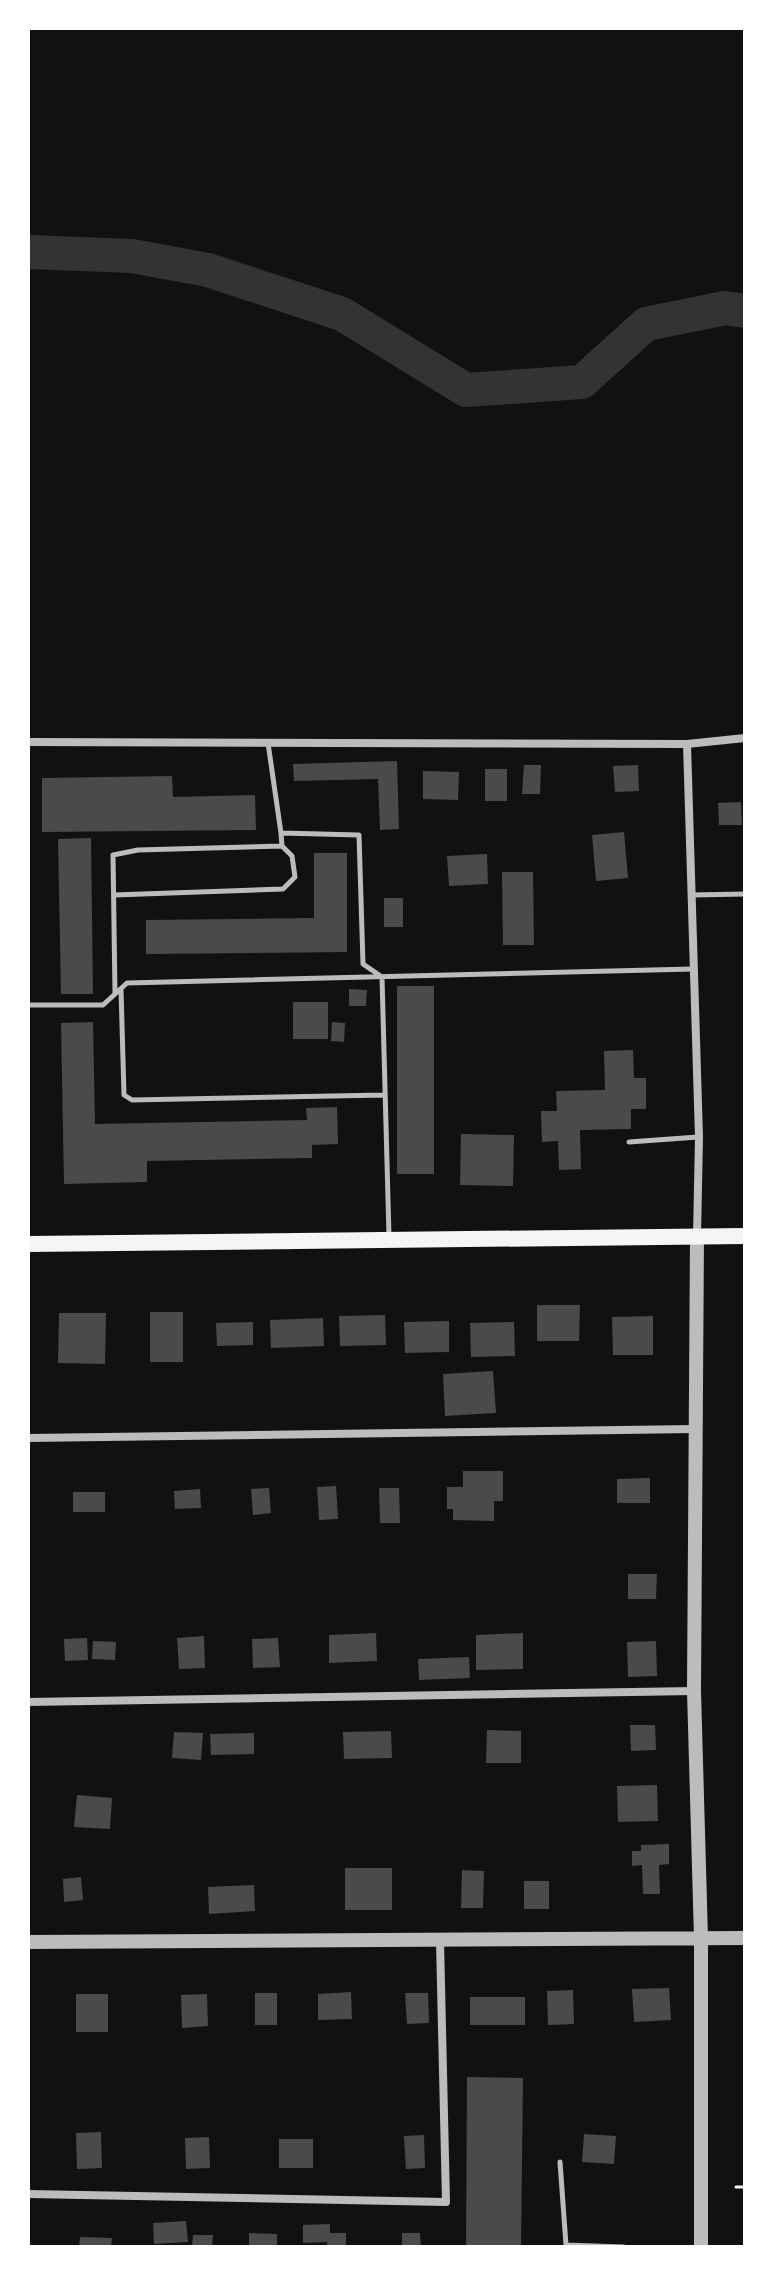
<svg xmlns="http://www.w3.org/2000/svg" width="773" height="2275" font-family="'DejaVu Sans',sans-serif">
<rect width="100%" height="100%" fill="#111"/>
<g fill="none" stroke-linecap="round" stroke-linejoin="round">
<!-- river -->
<path stroke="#333" stroke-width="34" d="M28 252 132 256 208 270 342 314 466 390 582 382 646 324 725 308 745 311"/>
</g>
<!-- building -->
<path fill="#4a4a4a" d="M397 761 399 829 380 830 378 779 294 781 293 764Z
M524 765H541L540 794H522Z
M638 765 639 791 615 792 613 766Z
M485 769H507V801H485Z
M423 771 459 772 458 800 423 799Z
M172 776 173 797 255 795 256 830 42 832V778Z
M741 802 742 825H719L718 803Z
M624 832 628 878 596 881 592 835Z
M91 838 93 994H61L58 839Z
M314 853H347V952L146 954V920L314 918Z
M487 854 488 884 449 886 447 856Z
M502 872H533L534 945H503Z
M384 898H403V927H384Z
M397 986H434V1174H397Z
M349 989 367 990 366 1006H349Z
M293 1002H328V1039H293Z
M93 1022 95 1124 307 1120 306 1108 337 1107 338 1144 312 1145V1158L147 1161V1182L64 1184 61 1023Z
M332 1022 345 1023 344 1042 331 1041Z
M633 1050 634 1078H646V1109H631V1129L580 1130 581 1169 559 1170 558 1141 542 1142 541 1111H557L556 1091 605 1090 604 1051Z
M461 1134 514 1135 513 1186 460 1185Z
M537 1305H580L579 1341H537Z
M150 1312H183V1362H150Z
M59 1313H106L105 1364 58 1363Z
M385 1315 386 1345 340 1346 339 1316Z
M653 1316V1355H613L612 1317Z
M323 1318 324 1346 271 1348 270 1320Z
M449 1321V1352L405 1353 404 1322Z
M253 1322V1345L217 1346 216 1323Z
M514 1322 515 1356 471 1357 470 1323Z
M493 1371 496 1413 445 1416 443 1374Z
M463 1471H503V1501H494V1521L453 1520V1509H447V1487H463Z
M650 1478V1503H617V1479Z
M336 1486 338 1519 319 1520 317 1487Z
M269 1488 271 1513 253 1515 251 1489Z
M379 1488H399L400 1523H380Z
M200 1489 201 1508 175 1509 174 1491Z
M73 1492H105V1512H73Z
M628 1574H657L656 1599H628Z
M376 1633 377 1661 329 1663V1635Z
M523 1633V1669L476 1670V1635Z
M204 1636 205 1668 179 1669 177 1638Z
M87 1638 88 1660 65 1661 64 1639Z
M278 1638 280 1667 253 1668 252 1639Z
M93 1641 116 1642 115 1660 92 1659Z
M656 1641 657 1676 628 1677 627 1642Z
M469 1657 470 1678 419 1680 418 1659Z
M630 1725H655L656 1750 631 1751Z
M487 1730 521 1731V1763H486Z
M391 1731 392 1758 344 1759 343 1732Z
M174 1732 203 1733 201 1760 172 1758Z
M254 1733V1754L211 1755 210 1734Z
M657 1785 658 1821 618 1822 617 1786Z
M77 1795 112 1798 110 1829 74 1827Z
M669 1844V1864L659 1865 660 1894H643L642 1865 632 1866V1851H641V1845Z
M345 1868H392V1910H345Z
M462 1870 484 1871 483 1908H461Z
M81 1877 83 1900 64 1902 63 1879Z
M524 1881H549V1909H524Z
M254 1885 255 1911 209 1914 208 1887Z
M669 1988 671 2020 634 2022 632 1989Z
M573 1990 574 2024 548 2025 547 1991Z
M351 1992 352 2019 318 2020V1994Z
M255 1993H277V2025H255Z
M405 1993H428L429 2023 407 2024Z
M76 1994H108V2032H76Z
M207 1994 208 2026 182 2028 181 1995Z
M470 1997H525V2025H470Z
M467 2077 523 2078 521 2247H466Z
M101 2132 102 2168 77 2169 76 2133Z
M584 2134 616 2136 614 2164 582 2162Z
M424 2135 425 2168 406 2169 404 2136Z
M209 2137 210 2168 186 2169 185 2138Z
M279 2139H313V2168H279Z
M186 2221 188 2242 154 2244 153 2223Z
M330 2224V2233H346V2247H327V2242L303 2243V2225Z
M249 2233 277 2234V2247H249Z
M402 2233H420L421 2247H402Z
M193 2235H213L212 2247H192Z
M80 2237 112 2238 111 2247H79Z"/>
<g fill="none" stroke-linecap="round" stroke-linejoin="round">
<!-- path -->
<path stroke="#f5f5f5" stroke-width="3" d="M736 2187H745"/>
<!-- service -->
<path stroke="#bcbcbc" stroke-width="5" d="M268 743 281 833 359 835 363 964 382 977 389 1236
M114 895 283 889 295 877 292 856 282 846
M692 895 745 894
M121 989 124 1095 132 1100 384 1095
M115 993 113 855 138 850 282 846 281 833
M28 1005H103L127 983 693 969
M629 1142 698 1137
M560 2162 566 2245 624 2247"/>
<!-- minor -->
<path stroke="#bcbcbc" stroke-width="8" d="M28 742 687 744 745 738
M687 744 699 1137 697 1236
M28 1438 695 1429
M28 1702 694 1691
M28 2194 446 2202 440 1941"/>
<!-- tertiary -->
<path stroke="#bcbcbc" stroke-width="14" d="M697 1236 694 1691 701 1938V2247
M28 1942 745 1938"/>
<!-- secondary -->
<path stroke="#f5f5f5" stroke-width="16" d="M28 1244 745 1236"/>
</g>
<!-- border -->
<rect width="773" height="2275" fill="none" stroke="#ffffff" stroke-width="60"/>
</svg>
